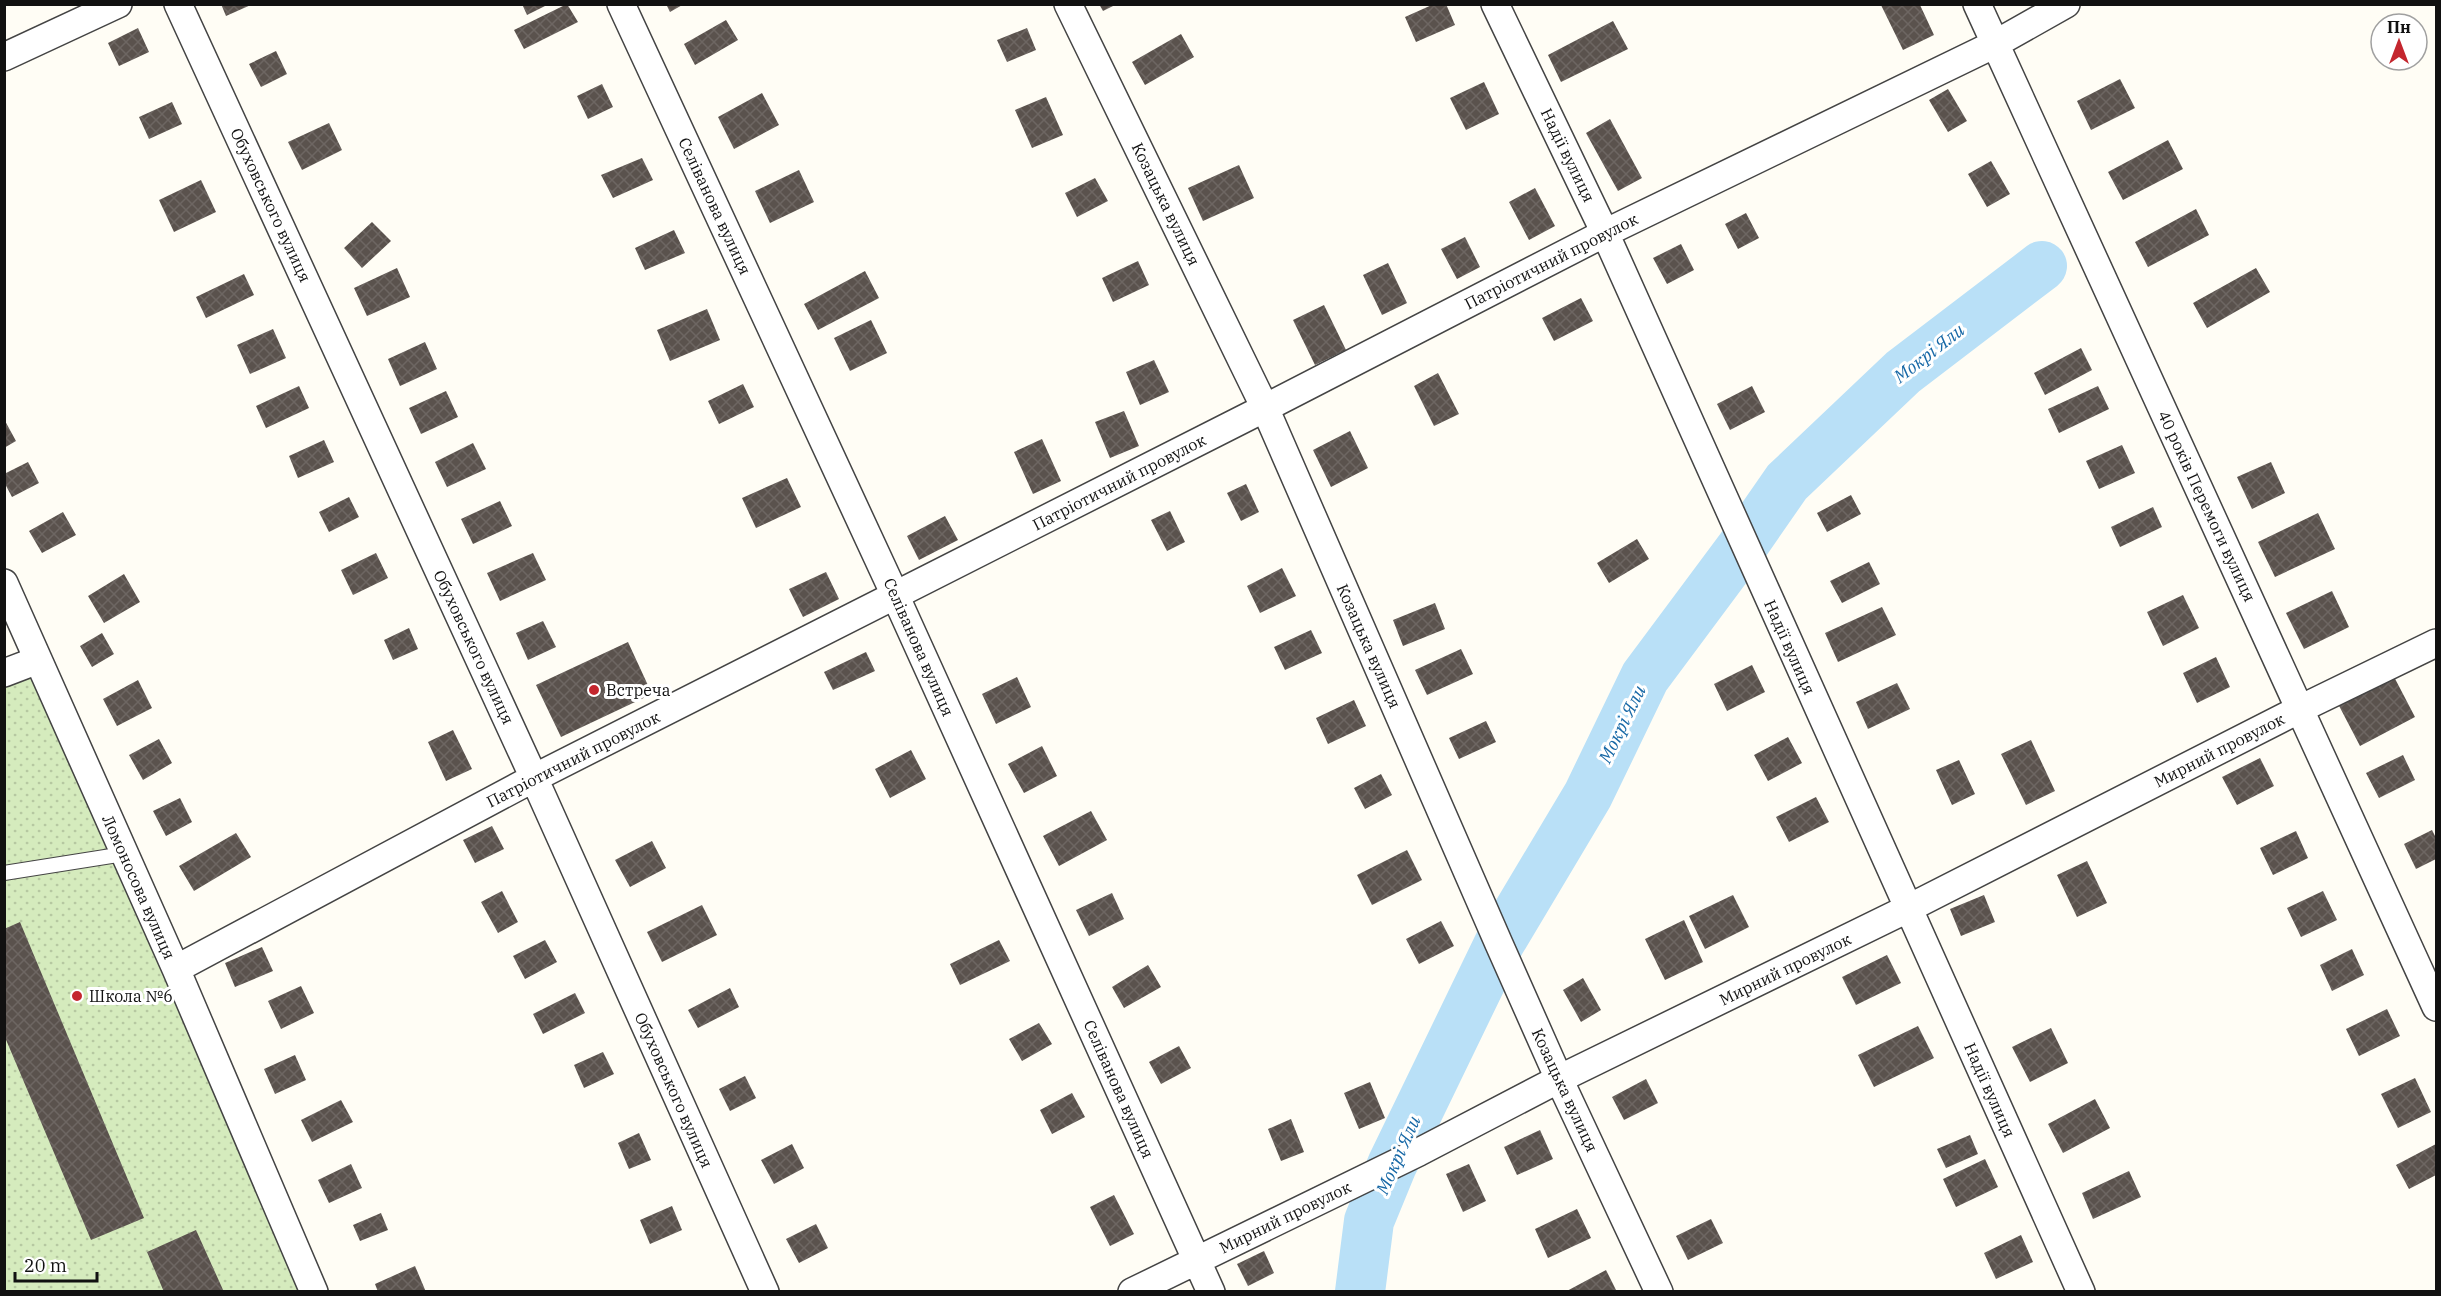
<svg xmlns="http://www.w3.org/2000/svg" width="2441" height="1296" font-family="'IBM Plex Serif',serif">
<defs>
<pattern id="grass-dots" width="8" height="8" patternUnits="userSpaceOnUse" patternTransform="scale(1.5)"><rect width="8" height="8" fill="#d5ebbd"/><path d="M2 2h.1M6 6h.1" fill="none" stroke="#b6c8a1" stroke-width="1.8" stroke-linecap="round"/></pattern>
<pattern id="building-cross-hatch" width="8" height="8" patternUnits="userSpaceOnUse" patternTransform="scale(1.5)"><rect width="8" height="8" fill="#5a524d"/><path d="M0 0l8 8M0 8l8-8" fill="none" stroke="#6d6662"/></pattern>
</defs>
<rect width="100%" height="100%" fill="#fffdf5"/>
<!-- grass -->
<path fill="url(#grass-dots)" d="M38 660 314 1291 5 1292V673Z"/>
<g fill="none" stroke-linecap="round" stroke-linejoin="round">
<!-- river -->
<path stroke="#b9e0f7" stroke-width="50" d="M1360 1292 1369 1221 1392 1165 1499 944 1588 795 1645 677 1744 544 1787 482 1903 372 2042 266"/>
</g>
<!-- building -->
<path fill="url(#building-cross-hatch)" d="M221 4H253L226 16Z
M522 4H549L527 15Z
M567 4 578 22 524 49 514 30Z
M666 4H684L670 12Z
M1099 4H1117L1103 11Z
M1434 4H1446L1455 25 1416 42 1405 17Z
M1881 5H1920L1934 35 1903 50Z
M726 20 738 40 695 65 684 44Z
M1613 21 1628 49 1561 82 1548 55Z
M138 28 149 52 119 66 108 43Z
M1027 28 1036 50 1007 62 997 40Z
M1181 34 1194 57 1145 85 1132 62Z
M276 51 287 74 261 87 249 64Z
M2120 79 2135 108 2091 130 2077 101Z
M1484 82 1499 114 1466 130 1450 98Z
M602 84 613 107 588 119 577 96Z
M1948 89 1967 121 1948 132 1929 100Z
M762 93 779 125 734 149 718 117Z
M1046 97 1063 135 1032 148 1015 110Z
M172 102 182 124 149 139 139 117Z
M1610 119 1642 178 1618 191 1586 133Z
M329 123 342 150 302 170 288 142Z
M2168 140 2183 169 2123 200 2108 172Z
M642 158 653 180 613 198 601 175Z
M1991 161 2010 194 1987 207 1968 174Z
M1239 165 1254 198 1203 221 1188 188Z
M799 170 814 202 770 223 755 191Z
M1095 178 1108 201 1077 217 1065 193Z
M201 180 216 212 174 232 159 200Z
M1535 188 1555 226 1529 240 1509 202Z
M2196 209 2209 235 2148 267 2135 242Z
M1746 213 1759 238 1738 249 1725 224Z
M372 222 391 241 362 268 344 248Z
M674 230 685 253 645 270 635 248Z
M1465 237 1480 267 1457 279 1441 249Z
M1681 244 1694 270 1667 284 1653 258Z
M1138 261 1149 285 1113 302 1102 278Z
M1388 263 1407 303 1382 315 1363 275Z
M397 268 410 297 367 316 354 288Z
M2256 268 2270 292 2207 328 2193 303Z
M865 271 879 298 818 330 804 304Z
M244 274 254 295 206 318 196 297Z
M1581 298 1593 321 1554 341 1542 318Z
M1324 305 1346 350 1315 365 1293 320Z
M707 309 720 340 670 361 657 330Z
M871 320 887 353 850 371 834 338Z
M273 329 286 358 250 374 237 345Z
M425 342 437 369 400 386 388 359Z
M2081 348 2092 370 2045 395 2034 373Z
M1154 360 1169 392 1140 405 1126 372Z
M1438 373 1459 414 1434 426 1414 386Z
M743 384 754 407 719 424 708 401Z
M299 386 309 408 266 428 256 406Z
M1752 386 1765 412 1730 430 1717 404Z
M2098 386 2109 409 2059 433 2048 409Z
M446 391 458 417 421 434 409 408Z
M1124 411 1139 446 1110 458 1095 422Z
M4 419 16 441 4 448Z
M1350 431 1368 468 1331 487 1313 450Z
M1042 439 1061 481 1033 494 1014 452Z
M324 440 334 462 298 478 289 456Z
M473 443 486 469 447 487 435 462Z
M2122 445 2135 473 2099 489 2086 461Z
M28 462 39 483 12 497 4 482V474Z
M2271 462 2285 493 2252 509 2237 477Z
M787 478 801 507 756 528 742 498Z
M1246 484 1259 512 1241 521 1227 493Z
M1851 495 1861 514 1827 532 1817 513Z
M349 497 359 517 329 532 319 512Z
M500 501 512 526 473 544 461 519Z
M2153 507 2162 527 2120 547 2111 527Z
M1170 511 1185 542 1167 551 1151 520Z
M63 512 76 535 42 553 29 531Z
M2318 513 2335 549 2275 577 2258 542Z
M945 516 958 540 919 560 907 536Z
M1637 539 1649 559 1609 583 1597 563Z
M376 553 388 578 353 595 341 570Z
M533 553 546 580 500 601 487 573Z
M1869 562 1880 584 1842 603 1830 581Z
M1282 568 1296 596 1260 613 1247 586Z
M826 572 839 599 803 617 789 589Z
M124 574 140 602 104 623 88 596Z
M2332 591 2349 627 2304 649 2286 613Z
M2183 595 2199 628 2163 646 2147 612Z
M1435 603 1445 629 1403 646 1393 620Z
M1882 607 1896 635 1838 662 1825 633Z
M543 621 556 647 528 660 516 633Z
M409 628 418 649 393 660 384 640Z
M1311 630 1322 653 1285 670 1274 647Z
M102 633 114 654 92 667 80 646Z
M628 642 652 694 561 737 536 685Z
M1461 649 1473 674 1427 695 1415 670Z
M866 652 875 671 833 690 824 672Z
M2216 657 2230 687 2197 703 2183 673Z
M1752 665 1765 692 1727 711 1714 684Z
M2391 671 2415 717 2360 746 2336 700Z
M1017 677 1031 707 996 724 982 694Z
M138 680 152 708 117 726 103 699Z
M1897 683 1910 709 1868 729 1856 702Z
M1354 700 1366 726 1328 744 1316 718Z
M1486 721 1496 742 1459 759 1449 738Z
M453 730 472 769 446 781 428 742Z
M1788 737 1802 763 1768 781 1754 755Z
M159 739 172 763 143 780 129 755Z
M2031 740 2055 791 2026 805 2001 754Z
M1042 746 1057 776 1024 793 1008 764Z
M911 750 926 779 890 798 875 769Z
M2403 755 2415 780 2379 798 2366 773Z
M2260 758 2274 786 2237 805 2222 777Z
M1959 760 1975 794 1952 805 1936 770Z
M1381 774 1392 795 1365 809 1354 788Z
M1816 797 1829 822 1789 842 1776 817Z
M180 798 192 822 166 836 153 811Z
M1091 811 1107 840 1059 866 1043 836Z
M492 826 504 849 475 863 463 840Z
M2432 830 2436 838V859L2416 869 2404 844Z
M2296 831 2308 858 2273 875 2260 848Z
M236 833 251 857 194 891 179 866Z
M652 841 666 868 630 887 615 860Z
M1407 850 1422 880 1372 905 1357 875Z
M2087 861 2107 903 2077 917 2057 875Z
M502 891 518 922 498 933 481 902Z
M2323 891 2337 920 2301 937 2287 908Z
M1112 893 1124 919 1089 936 1076 910Z
M1733 895 1749 927 1705 949 1689 916Z
M1984 895 1995 922 1961 936 1950 909Z
M702 905 717 935 662 962 647 932Z
M1684 920 1703 962 1665 980 1645 939Z
M1441 921 1454 946 1419 964 1406 939Z
M20 922 144 1218 91 1240 4 1035V929Z
M545 940 557 962 525 979 513 956Z
M999 940 1010 961 960 985 950 964Z
M262 947 273 971 235 987 225 963Z
M2352 949 2364 975 2332 991 2320 965Z
M1887 955 1901 983 1856 1005 1842 977Z
M1148 965 1161 987 1124 1008 1112 987Z
M1583 978 1601 1010 1581 1022 1563 990Z
M301 986 314 1013 281 1029 268 1001Z
M730 988 739 1007 698 1028 688 1010Z
M575 993 585 1013 543 1034 533 1014Z
M2387 1009 2400 1036 2359 1056 2346 1029Z
M1039 1023 1052 1044 1022 1061 1009 1039Z
M1918 1026 1934 1058 1874 1087 1858 1055Z
M2051 1028 2068 1063 2030 1082 2012 1047Z
M1179 1046 1191 1068 1161 1084 1149 1062Z
M603 1052 614 1074 584 1088 574 1065Z
M295 1055 306 1080 275 1094 264 1069Z
M745 1076 756 1098 730 1111 719 1089Z
M2415 1078 2431 1112 2398 1128 2381 1094Z
M1646 1079 1658 1103 1624 1120 1612 1097Z
M1370 1082 1385 1118 1359 1129 1344 1093Z
M1072 1093 1085 1117 1052 1134 1040 1110Z
M2095 1099 2110 1128 2063 1153 2048 1124Z
M341 1100 353 1122 312 1142 301 1120Z
M1291 1119 1304 1152 1281 1161 1268 1129Z
M1540 1130 1553 1159 1517 1175 1504 1147Z
M639 1133 651 1160 629 1169 618 1143Z
M1970 1135 1978 1154 1946 1168 1937 1149Z
M792 1144 804 1168 774 1184 761 1160Z
M2436 1144V1175L2409 1189 2396 1165Z
M1985 1159 1998 1187 1956 1207 1943 1179Z
M351 1164 362 1188 329 1203 318 1180Z
M1469 1164 1486 1201 1463 1212 1446 1174Z
M2129 1171 2141 1197 2093 1219 2082 1193Z
M1114 1195 1134 1234 1110 1246 1090 1207Z
M672 1206 682 1230 650 1244 640 1220Z
M1577 1209 1591 1238 1548 1258 1535 1229Z
M381 1213 388 1230 360 1241 353 1225Z
M1711 1219 1723 1243 1688 1260 1676 1236Z
M816 1224 828 1248 799 1263 786 1239Z
M196 1230 224 1292H164L147 1252Z
M2021 1235 2033 1262 1996 1279 1984 1253Z
M1264 1251 1274 1273 1248 1286 1237 1264Z
M415 1266 426 1292H378L375 1284Z
M1606 1270 1617 1292H1565Z"/>
<g fill="none" stroke-linecap="round" stroke-linejoin="round">
<!-- service casing -->
<g stroke="#444" stroke-width="16">
<path id="service" d="M4 873 124 854"/>
</g>
<!-- minor casing -->
<g stroke="#444" stroke-width="30">
<path id="minor" d="M178 4 534 778 765 1292
M621 4 895 595 1211 1292
M1068 4 1265 408 1499 944 1559 1079 1659 1292
M1495 4 1605 233 2081 1292
M1977 4 2436 1007
M4 57 118 4
M4 583 176 969 314 1292
M4 673 38 660
M176 969 534 778 1265 408 1605 233 1995 44 2066 4
M1132 1292 1419 1152 1559 1079 1909 908 2300 709 2436 643"/>
</g>
<!-- service -->
<use href="#service" stroke="#fff" stroke-width="14"/>
<!-- minor -->
<use href="#minor" stroke="#fff" stroke-width="27"/>
</g>
<!-- markers -->
<g fill="#c4262e" stroke="#fff" stroke-width="2">
<circle cx="594" cy="690" r="6"/>
<circle cx="77" cy="996" r="6"/>
</g>
<g text-anchor="middle" dominant-baseline="central" stroke-width="6" stroke-linejoin="round" paint-order="stroke">
<!-- street labels -->
<g font-size="16" fill="#111" stroke="#fff">
<text transform="translate(1568 155) rotate(64)">Надії вулиця</text>
<text transform="translate(1166 204) rotate(64)">Козацька вулиця</text>
<text transform="translate(271 205) rotate(65)">Обуховського вулиця</text>
<text transform="translate(715 206) rotate(65)">Селіванова вулиця</text>
<text transform="translate(1551 261) rotate(-27)">Патріотичний провулок</text>
<text transform="translate(1119 482) rotate(-27)">Патріотичний провулок</text>
<text transform="translate(2207 506) rotate(65)">40 років Перемоги вулиця</text>
<text transform="translate(1369 646) rotate(66)">Козацька вулиця</text>
<text transform="translate(474 647) rotate(65)">Обуховського вулиця</text>
<text transform="translate(919 647) rotate(66)">Селіванова вулиця</text>
<text transform="translate(1790 647) rotate(66)">Надії вулиця</text>
<text transform="translate(2219 750) rotate(-27)">Мирний провулок</text>
<text transform="translate(573 759) rotate(-27)">Патріотичний провулок</text>
<text transform="translate(139 887) rotate(66)">Ломоносова вулиця</text>
<text transform="translate(1785 969) rotate(-26)">Мирний провулок</text>
<text transform="translate(1119 1089) rotate(66)">Селіванова вулиця</text>
<text transform="translate(674 1090) rotate(66)">Обуховського вулиця</text>
<text transform="translate(1565 1090) rotate(65)">Козацька вулиця</text>
<text transform="translate(1990 1090) rotate(66)">Надії вулиця</text>
<text transform="translate(1285 1217) rotate(-26)">Мирний провулок</text>
</g>
<!-- poi labels -->
<g font-size="16" fill="#111" stroke="#fff" text-anchor="start">
<text x="606" y="690">Встреча</text>
<text x="89" y="996">Школа №6</text>
</g>
<!-- water labels -->
<g font-size="18" font-style="italic" fill="#1768a6" stroke="#fff">
<text transform="translate(1929 353) rotate(-38)">Мокрі Яли</text>
<text transform="translate(1622 724) rotate(-64)">Мокрі Яли</text>
<text transform="translate(1398 1155) rotate(-66)">Мокрі Яли</text>
</g>
</g>
<!-- border -->
<rect width="2441" height="1296" fill="none" stroke="#111111" stroke-width="12"/>
<!-- north arrow -->
<g transform="translate(2399 42)"><circle r="28" fill="#ffffff" stroke="#a0a0a0" stroke-width="1.5"/>
<path d="M0-4.5L10 22L0 15L-10 22Z" fill="#c4262e"/>
<text y="-9" font-size="16" font-weight="bold" text-anchor="middle" fill="#111111">Пн</text>
</g>
<!-- scale -->
<path d="M15 1272v9h82v-9" fill="none" stroke="#111111" stroke-width="3"/>
<text x="24" y="1272" font-size="18" fill="#111111" stroke="#ffffff" stroke-width="4.5" paint-order="stroke">20 m</text>
</svg>
